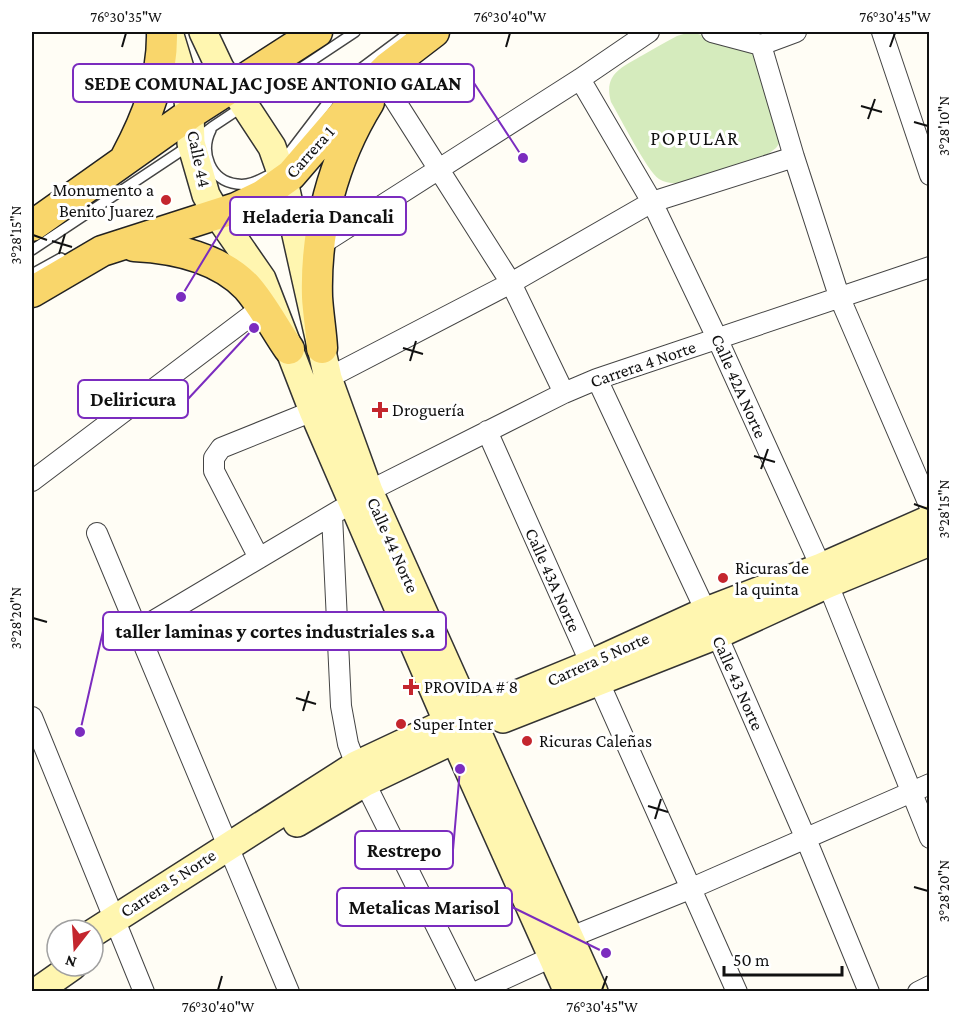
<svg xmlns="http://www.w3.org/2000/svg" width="961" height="1023" font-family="'Crimson Pro',serif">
<rect width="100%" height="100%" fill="#fffdf5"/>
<!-- green -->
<path fill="#d5ebbd" d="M687 33 698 34 754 50 781 141 776 148 768 154 686 182C677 184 667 184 659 179 647 171 620 117 611 102 603 74 622 67 643 55 654 49 665 42 677 36Z"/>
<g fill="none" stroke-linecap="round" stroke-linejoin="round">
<!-- lane casing -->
<g stroke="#444" stroke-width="12">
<path id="lane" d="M211 130C200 152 210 181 237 184 249 186 259 180 269 175
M283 161 344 81 403 37
M32 250 178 153 212 127 355 32
M32 274 61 258"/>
</g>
<!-- street casing -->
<g stroke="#444" stroke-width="22">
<path id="street" d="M712 32 761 45
M882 32 930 175
M761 45 794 157 839 296 930 507
M761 45 796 32
M580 79 652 202 717 338 821 567 930 838
M381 83 389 91 511 283 564 393
M320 245 580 79 649 32
M328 378 511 283 652 202 794 157
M597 379 717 635 806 839 869 992
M487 431 737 992
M32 481 261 308
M369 491 564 393 597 379 930 267
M332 515 341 706 348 744 356 765 469 992
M97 533 289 992
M259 558 214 471V458L221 448 313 411
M138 630 340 510
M32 717 144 992
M571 937 692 888 930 784
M476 992 552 957
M918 992 930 986"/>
</g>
<!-- secondary casing -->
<g stroke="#333" stroke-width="30">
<path id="secondary" d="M169 32 186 88 190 114 191 143 206 195 217 214 262 279 313 411 460 751 568 992
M203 32 220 68 272 147 284 181 328 378 369 491 594 992
M503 719 717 635 828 584 930 542
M297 823 366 782 454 740
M93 933 356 765 437 727 590 664 706 611 821 567 930 519
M36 992 73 966"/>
</g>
<!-- primary casing -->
<g stroke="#222" stroke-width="33">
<path id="primary" d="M126 157C147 118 163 77 162 32
M32 226 190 114 317 32
M134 246C174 248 218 257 247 287 263 305 275 329 289 349
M32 292 102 251 236 208 263 195 291 175 359 96 387 68 434 32
M322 348C321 331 318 314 317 297 315 229 333 160 369 102"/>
</g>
<!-- lane -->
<use href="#lane" stroke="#fff" stroke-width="9"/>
<!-- street -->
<use href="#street" stroke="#fff" stroke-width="20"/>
<!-- secondary -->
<use href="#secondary" stroke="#fff6b0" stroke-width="27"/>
<!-- primary -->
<use href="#primary" stroke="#f9d66b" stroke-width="30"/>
</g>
<!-- ticks -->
<path fill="none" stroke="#111" stroke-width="2" d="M122 47 126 33M506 47 510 33M890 47 895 33M861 106 882 112M868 119 875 99M914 122 928 126M33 235 47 240M52 241 72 247M59 254 65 234M403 348 423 354M410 361 416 341M754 456 775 462M761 469 768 449M914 504 928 509M33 618 47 622M296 698 316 704M303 711 309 691M648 806 668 812M655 819 661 799M914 887 928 891M218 990 222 976M602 990 607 976"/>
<!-- markers -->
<g fill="#c4262e" stroke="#fff" stroke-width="2">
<circle cx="166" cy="200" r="6"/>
<path d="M377 401h6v6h6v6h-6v6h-6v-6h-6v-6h6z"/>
<circle cx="723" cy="578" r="6"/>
<path d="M408 678h6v6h6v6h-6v6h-6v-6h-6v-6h6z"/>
<circle cx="401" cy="724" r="6"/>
<circle cx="527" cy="741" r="6"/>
</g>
<g text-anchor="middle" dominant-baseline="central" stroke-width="6" stroke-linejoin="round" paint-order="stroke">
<!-- street labels -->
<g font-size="18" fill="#111" stroke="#fff">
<text transform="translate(310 152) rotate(-48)">Carrera 1</text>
<text transform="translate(199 159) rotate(78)">Calle 44</text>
<text transform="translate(643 364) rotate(-19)">Carrera 4 Norte</text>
<text transform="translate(739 386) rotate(66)">Calle 42A Norte</text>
<text transform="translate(393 545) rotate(66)">Calle 44 Norte</text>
<text transform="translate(553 580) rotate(66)">Calle 43A Norte</text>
<text transform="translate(598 659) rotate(-24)">Carrera 5 Norte</text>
<text transform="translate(738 683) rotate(66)">Calle 43 Norte</text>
<text transform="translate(168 883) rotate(-33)">Carrera 5 Norte</text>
</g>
<!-- poi labels -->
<g font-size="18" fill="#111" stroke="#fff" text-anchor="start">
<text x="154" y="190" text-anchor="end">Monumento a<tspan x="154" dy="21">Benito Juarez</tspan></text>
<text x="392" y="410">Droguería</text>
<text x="735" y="568">Ricuras de<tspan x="735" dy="21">la quinta</tspan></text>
<text x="424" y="687">PROVIDA # 8</text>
<text x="413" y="724">Super Inter</text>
<text x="539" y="741">Ricuras Caleñas</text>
</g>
<!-- neighbourhood labels -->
<g font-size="20" letter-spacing="1.5" fill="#111" stroke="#fff">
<text x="695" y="138">POPULAR</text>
</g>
</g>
<!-- callouts -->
<path fill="none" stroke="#7b2cbf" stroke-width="2" d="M523 158L474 83M181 297L230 216M254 328L188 399M80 732L103 631M460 769L453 850M606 953L512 907"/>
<g fill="#7b2cbf" stroke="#fff" stroke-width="2">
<circle cx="523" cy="158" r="6"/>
<circle cx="181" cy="297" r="6"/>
<circle cx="254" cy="328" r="6"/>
<circle cx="80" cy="732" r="6"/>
<circle cx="460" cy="769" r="6"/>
<circle cx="606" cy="953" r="6"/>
</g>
<g fill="#fff" stroke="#7b2cbf" stroke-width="2">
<rect x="73" y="64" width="401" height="38" rx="6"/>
<rect x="230" y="197" width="176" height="38" rx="6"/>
<rect x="78" y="380" width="110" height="38" rx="6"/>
<rect x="103" y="612" width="343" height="38" rx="6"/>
<rect x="355" y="831" width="98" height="38" rx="6"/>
<rect x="337" y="888" width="175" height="38" rx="6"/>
</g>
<g font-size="20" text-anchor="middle" font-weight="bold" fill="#111">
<text x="273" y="90">SEDE COMUNAL JAC JOSE ANTONIO GALAN</text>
<text x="318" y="223">Heladeria Dancali</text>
<text x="133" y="406">Deliricura</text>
<text x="275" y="638">taller laminas y cortes industriales s.a</text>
<text x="404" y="857">Restrepo</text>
<text x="424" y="914">Metalicas Marisol</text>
</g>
<!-- border -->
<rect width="961" height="1023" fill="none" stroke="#ffffff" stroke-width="66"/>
<!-- north arrow -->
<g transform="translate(75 948) rotate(197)"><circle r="28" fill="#ffffff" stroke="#a0a0a0" stroke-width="1.5"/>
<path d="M0-4.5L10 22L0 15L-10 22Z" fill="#c4262e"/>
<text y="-9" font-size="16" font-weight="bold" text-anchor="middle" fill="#111111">N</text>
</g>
<!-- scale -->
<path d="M724 966v9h118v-9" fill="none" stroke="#111111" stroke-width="3"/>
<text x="733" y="966" font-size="18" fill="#111111" stroke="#ffffff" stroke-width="4.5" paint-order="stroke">50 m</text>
<rect x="33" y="33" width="895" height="957" fill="none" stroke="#111" stroke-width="2"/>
<g font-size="15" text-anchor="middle" fill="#111">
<text x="126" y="22">76°30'35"W</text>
<text x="510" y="22">76°30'40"W</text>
<text x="895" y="22">76°30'45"W</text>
<text transform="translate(944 126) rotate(-90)" y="5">3°28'10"N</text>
<text transform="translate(16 235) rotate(-90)" y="5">3°28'15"N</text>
<text transform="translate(944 509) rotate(-90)" y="5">3°28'15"N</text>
<text transform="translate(16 618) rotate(-90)" y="5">3°28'20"N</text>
<text transform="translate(944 891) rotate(-90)" y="5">3°28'20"N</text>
<text x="218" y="1012">76°30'40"W</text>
<text x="602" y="1012">76°30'45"W</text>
</g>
</svg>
